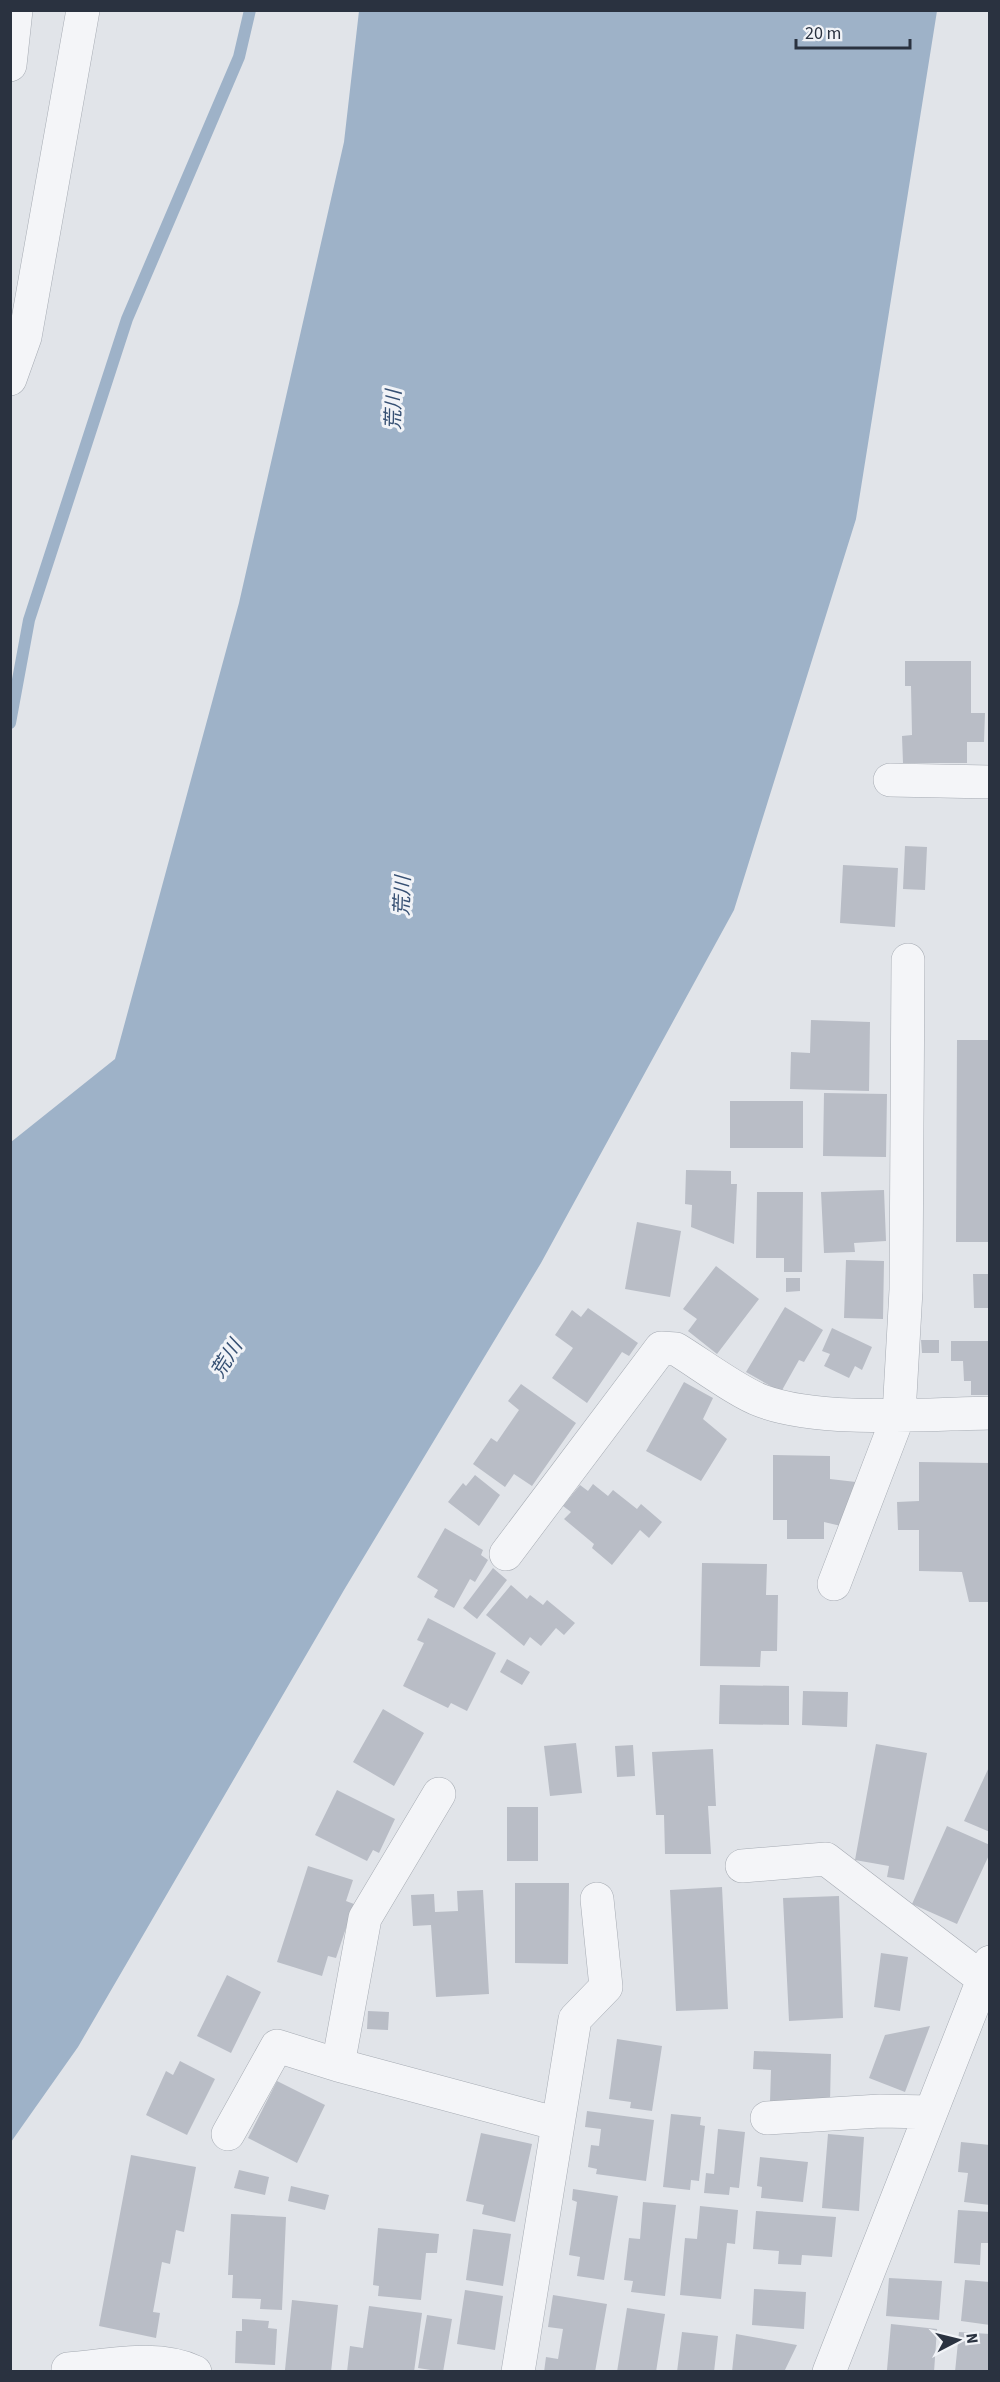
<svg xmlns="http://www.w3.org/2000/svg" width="1000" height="2382" font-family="'Source Sans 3','Noto Sans JP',sans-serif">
<rect width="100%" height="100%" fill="#e1e4e9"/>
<!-- water -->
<path fill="#9eb2c8" d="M359 11H937L856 519 734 910 541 1263 344 1590 78 2047 11 2142V1142L115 1059 239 603 344 142Z"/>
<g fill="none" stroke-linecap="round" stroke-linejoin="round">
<!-- stream -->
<path stroke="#9eb2c8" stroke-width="12" d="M10 723 29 620 127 319 239 57 250 10"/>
</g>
<!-- building -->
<path fill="#b9bdc6" d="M905 661H971V713H985L984 742H967V763H903L902 736 912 735 911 686H905Z
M905 846 927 847 925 890 903 889Z
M843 865 898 868 895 927 840 923Z
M811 1020 870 1022 869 1091 790 1089 791 1052 810 1053Z
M957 1040H990V1242H956Z
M824 1093 887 1094 886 1157 823 1156Z
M730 1101H803V1148H730Z
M686 1170 731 1171V1184H737L734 1244 691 1227 692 1205 685 1204Z
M884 1190 886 1241 854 1243 855 1252 824 1253 821 1192Z
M757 1192H803L802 1272H784V1258H756Z
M637 1222 681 1231 670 1297 625 1289Z
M846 1260 884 1261 883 1319 844 1318Z
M716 1266 759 1299 717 1354 688 1331 697 1319 683 1309Z
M973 1274H990V1308H974Z
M786 1278H800V1291L786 1292Z
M785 1307 823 1330 804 1362 799 1360 781 1392 746 1372Z
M588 1308 638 1343 629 1356 622 1352 587 1403 552 1378 573 1348 555 1335 572 1310 581 1317Z
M832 1328 872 1347 862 1370 855 1366 849 1378 824 1366 830 1354 822 1351Z
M921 1340H939V1353H922Z
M951 1341H990V1395H971V1381H964L963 1361H951Z
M684 1382 713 1398 703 1419 727 1439 701 1481 646 1451Z
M521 1384 576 1423 532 1486 514 1474 505 1487 473 1464 491 1438 497 1442 519 1410 508 1401Z
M773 1455 830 1456V1479L856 1482 841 1526 824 1522V1539H787V1520H773Z
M919 1462 990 1463V1602H969L962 1572 919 1571V1530H898L897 1502 919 1501Z
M475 1475 500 1495 479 1526 448 1502 463 1483 466 1486Z
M593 1484 608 1496 613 1490 637 1509 641 1504 662 1522 649 1538 640 1530 612 1565 592 1548 594 1544 564 1519 571 1512 563 1506 580 1485 588 1491Z
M445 1528 483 1550 481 1555 488 1560 475 1582 470 1579 454 1608 434 1597 438 1590 417 1577Z
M702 1563 767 1564 766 1595H778L777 1651H761L760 1667 700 1666Z
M493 1568 507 1580 477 1619 463 1608Z
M511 1585 527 1599 530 1595 543 1605 547 1600 575 1623 564 1635 556 1628 541 1646 530 1637 524 1646 486 1615Z
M428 1618 496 1653 467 1711 451 1703 448 1708 403 1686 424 1643 417 1640Z
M507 1659 530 1672 522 1685 500 1672Z
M720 1685 789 1686V1725L719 1724Z
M803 1691 848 1692 847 1727 802 1725Z
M383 1709 424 1733 394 1786 353 1762Z
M576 1743 582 1793 550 1796 544 1746Z
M876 1744 927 1753 904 1880 887 1877 889 1866 855 1860Z
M633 1745 635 1776 617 1777 615 1746Z
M713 1749 716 1806H708L711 1854H665L664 1815H656L652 1752Z
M990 1765V1832L964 1821Z
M337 1790 395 1819 379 1853 373 1850 367 1861 315 1835Z
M507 1807H538V1861H507Z
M947 1826 990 1845V1853L957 1924 912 1904Z
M308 1866 353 1880 346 1901 354 1904 336 1958 328 1956 322 1976 277 1962Z
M515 1883H569L568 1964 515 1963Z
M722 1887 728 2009 676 2011 670 1890Z
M483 1890 489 1994 436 1997 431 1925 413 1926 411 1895 434 1894 435 1912 458 1911 457 1891Z
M839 1896 843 2018 789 2021 783 1898Z
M881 1953 908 1957 900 2011 874 2007Z
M227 1975 261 1992 231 2053 197 2036Z
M368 2011 389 2012 388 2030 367 2029Z
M930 2026 905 2092 869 2078 885 2035Z
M617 2039 662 2046 652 2111 630 2108 631 2102 609 2099Z
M754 2051 831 2054 830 2103 770 2102 771 2070 753 2069Z
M180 2061 215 2079 187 2135 146 2115 166 2071 173 2075Z
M277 2081 325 2105 297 2163 248 2138Z
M587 2111 654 2120 646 2181 596 2174 597 2169 588 2167 591 2145 599 2146 601 2129 585 2127Z
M671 2114 701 2117 700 2125 705 2126 699 2181 691 2180 690 2190 663 2187Z
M718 2129 745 2132 739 2188 730 2187 729 2195 704 2193 706 2173 714 2174Z
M481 2133 532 2144 515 2222 482 2214 484 2205 466 2201Z
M828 2134 864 2137 859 2211 822 2208Z
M961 2142 990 2145V2205L964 2202 968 2173 958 2172Z
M131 2155 196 2167 184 2232 176 2230 170 2264 162 2262 153 2312 160 2313 156 2338 99 2326Z
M760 2157 808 2162 803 2202 761 2198 762 2187 757 2186Z
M239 2170 269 2177 265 2195 234 2188Z
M291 2186 329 2195 325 2210 288 2201Z
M573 2189 618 2196 604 2280 577 2276 580 2257 569 2255 577 2202 572 2200Z
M643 2202 676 2205 665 2296 631 2292 633 2281 624 2280 629 2238 640 2239Z
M700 2206 738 2210 735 2244 727 2243 721 2299 680 2295 685 2238 697 2239Z
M958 2210 990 2212 988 2243H981L980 2265 954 2263Z
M756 2211 836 2217 832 2257 802 2255 801 2265 778 2264 779 2251 753 2249Z
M231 2214 286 2217 282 2310 260 2309 261 2299 232 2298 233 2275H228Z
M378 2228 439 2234 437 2253H426L421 2300 378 2296 379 2286 373 2285Z
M473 2229 511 2234 503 2286 466 2280Z
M889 2278 942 2281 939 2320 886 2316Z
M965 2280 990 2282V2325L961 2321Z
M754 2289 806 2292 804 2329 752 2325Z
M465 2290 503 2296 495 2350 457 2344Z
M553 2295 607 2304 595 2372H544L546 2357 558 2359 563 2329 548 2327Z
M292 2300 338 2305 331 2372 285 2370Z
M369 2306 422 2313 414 2372H347L350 2346 363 2348Z
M627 2308 665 2314 656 2372H617Z
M427 2315 452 2319 443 2372 418 2368Z
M242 2319 269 2321 268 2328 277 2329 275 2365 235 2363 236 2331H242Z
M891 2324 937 2329 934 2372 887 2370Z
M682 2332 718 2336 714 2372H677Z
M959 2332 990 2334 988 2372H955Z
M736 2334 797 2345 784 2372H732Z"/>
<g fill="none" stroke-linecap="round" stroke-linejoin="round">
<!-- minor casing -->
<g stroke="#a6abb3" stroke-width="34">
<path id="minor" d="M10 65 16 10
M10 379 25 337 83 10
M890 780 990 782
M506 1554 661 1348 676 1349C699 1363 739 1393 762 1401 822 1423 925 1414 990 1413
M834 1584 899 1414 906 1290 908 960
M742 1866 826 1859 983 1979
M338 2065 365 1918 439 1794
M767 2118 880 2111 930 2112
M228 2134 277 2046 338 2065 558 2124
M68 2369C108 2366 157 2354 195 2372
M518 2372 575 2019 606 1987 597 1899
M829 2372 990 1962"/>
</g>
<!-- minor -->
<use href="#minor" stroke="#f4f5f8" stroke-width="33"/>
</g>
<g text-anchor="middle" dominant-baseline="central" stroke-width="6" stroke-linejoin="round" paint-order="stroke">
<!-- water labels -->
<g font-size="20" font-style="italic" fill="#365073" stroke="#f1f3f7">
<text transform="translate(394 410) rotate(-89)">荒川</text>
<text transform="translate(403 896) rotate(-88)">荒川</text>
<text transform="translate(227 1359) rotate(-58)">荒川</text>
</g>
</g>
<!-- border -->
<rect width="1000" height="2382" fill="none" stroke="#2a3240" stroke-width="24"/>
<!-- north arrow -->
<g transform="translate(958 2340) rotate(83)" stroke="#f1f3f7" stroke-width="4.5" paint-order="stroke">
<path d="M0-4.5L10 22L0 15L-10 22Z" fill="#2a3240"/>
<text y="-9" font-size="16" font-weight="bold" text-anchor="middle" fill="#2a3240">N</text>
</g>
<!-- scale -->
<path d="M796 39v9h114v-9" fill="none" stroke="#2a3240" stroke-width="3"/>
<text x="805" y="39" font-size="18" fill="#2a3240" stroke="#f1f3f7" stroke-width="4.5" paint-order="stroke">20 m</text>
</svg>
